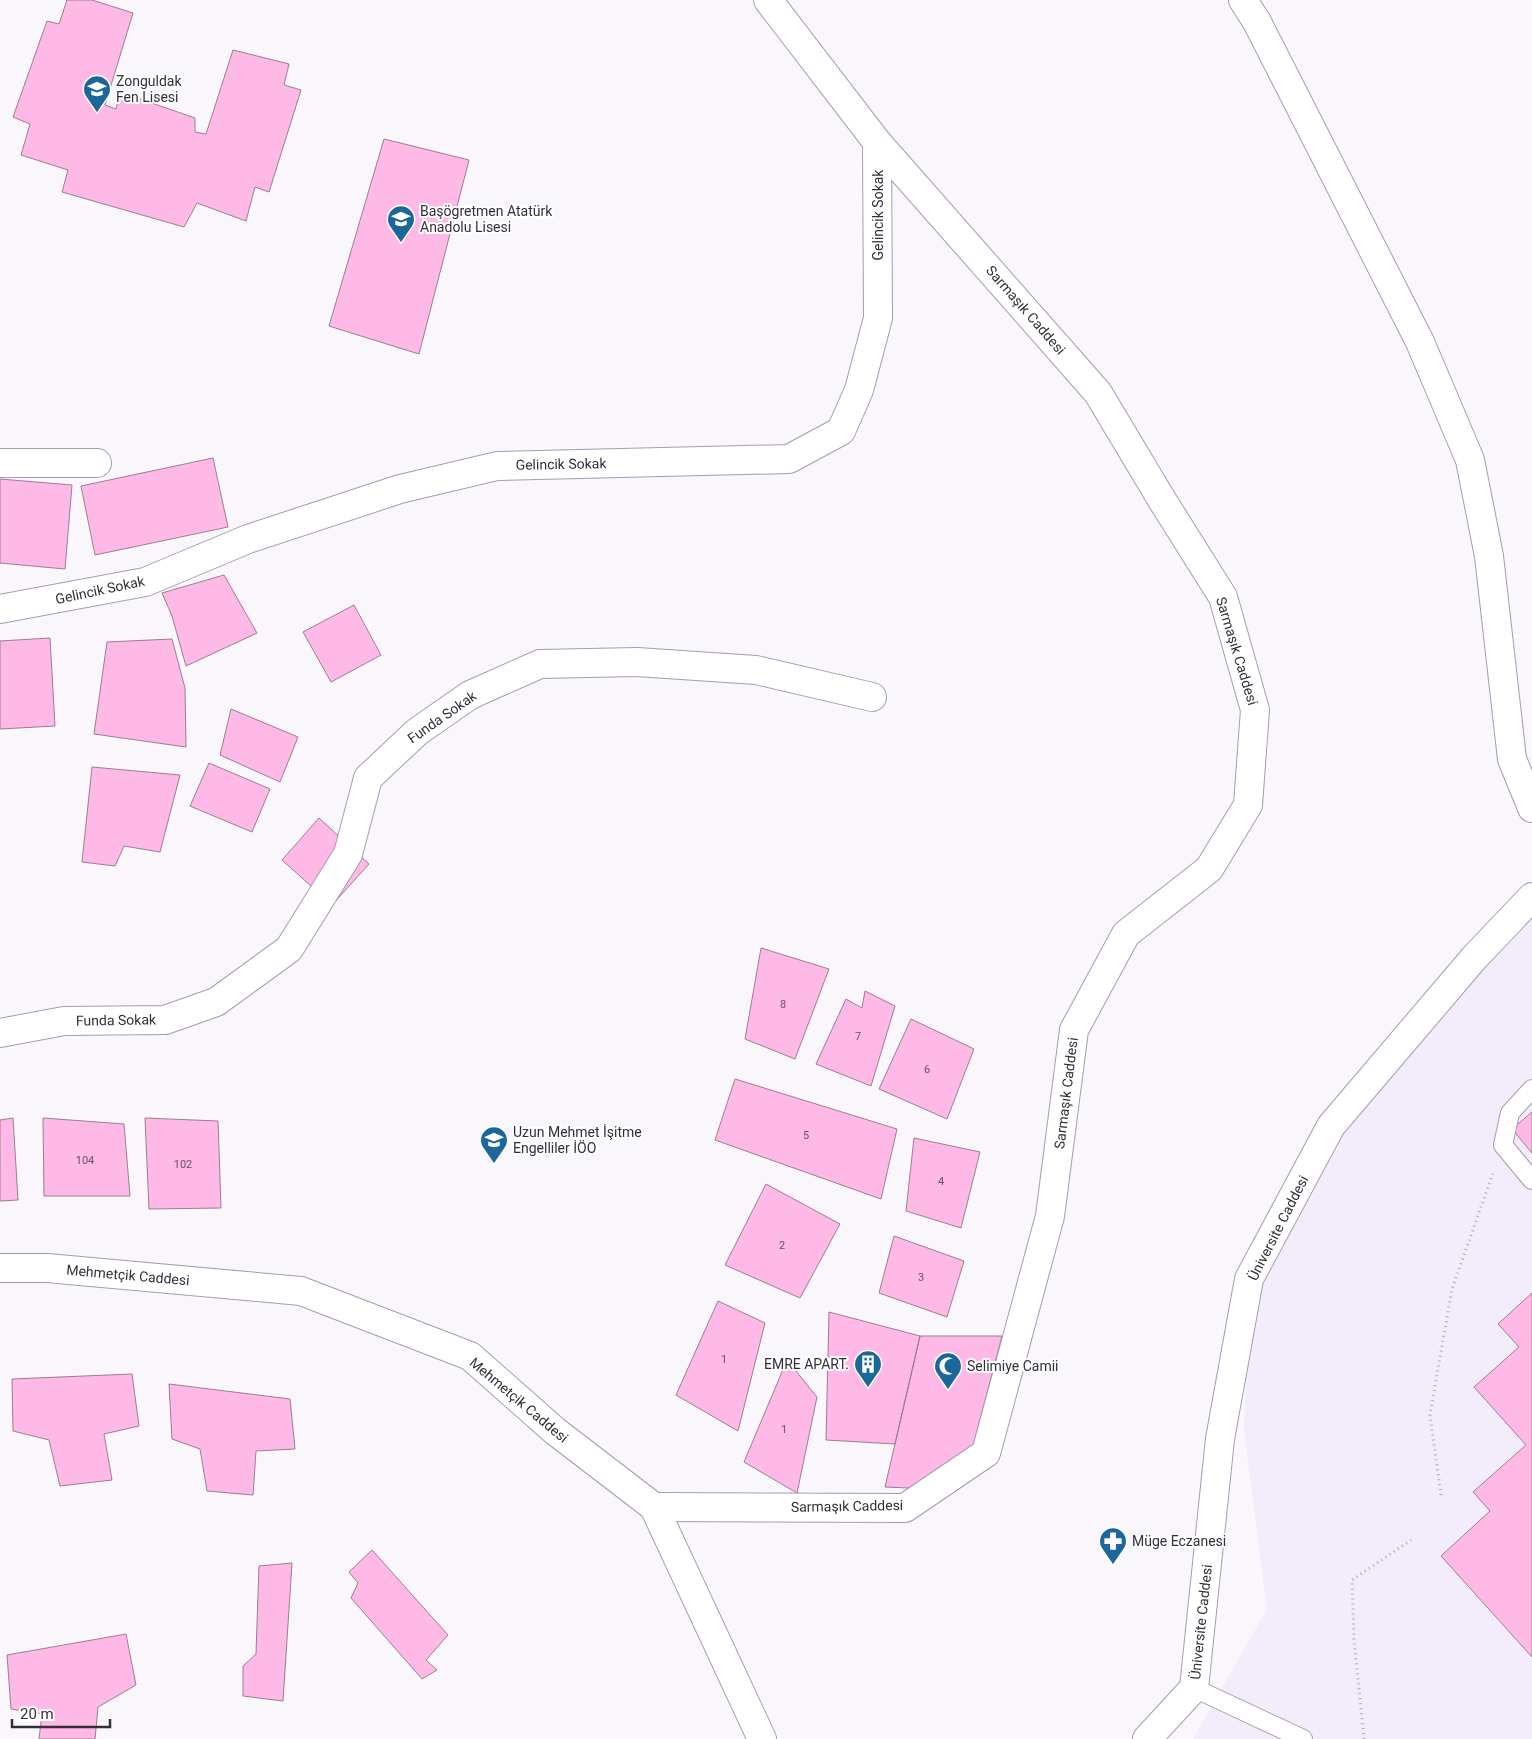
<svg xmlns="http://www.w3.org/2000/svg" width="1532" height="1739" font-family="Roboto,sans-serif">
<rect width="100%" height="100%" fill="#f9f6fc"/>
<!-- built -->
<path fill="#f3ecfb" d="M1532 914V1739H1193L1267 1609 1244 1431 1250 1267 1331 1120Z"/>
<!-- building -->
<path fill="#ffb9e6" stroke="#997e8f" d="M67 0H92L133 13 105 105 116 109 120 92 195 118V132L206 134 233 50 289 64 284 85 301 90 269 192 255 187 246 221 197 203 184 227 62 192 68 170 21 155 30 124 13 117 47 21 59 24Z
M384 139 469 160 419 354 329 326Z
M213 458 228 527 95 555 81 486Z
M0 479 72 485 65 569 0 563Z
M224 575 257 633 186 666 172 616 162 593Z
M354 605 381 655 331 682 303 632Z
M50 638 55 726 0 729V641Z
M172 639 185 688 186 747 94 734 107 642Z
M231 709 298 737 280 782 220 755Z
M209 763 270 789 252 832 190 806Z
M92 767 180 775 160 852 124 846 115 866 82 862Z
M319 818 369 864 332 905 282 860Z
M761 948 829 969 795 1059 745 1039Z
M865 991 895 1006 871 1086 816 1064 846 999 862 1008Z
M911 1019 974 1049 947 1119 879 1089Z
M735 1079 897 1129 881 1199 715 1140Z
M1532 1112V1153L1512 1129Z
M13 1118 18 1200 0 1201V1120Z
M43 1118 124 1124 130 1196H44Z
M145 1118 218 1121 221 1208 149 1209Z
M914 1138 980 1152 961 1228 906 1211Z
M766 1184 840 1224 800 1298 725 1265Z
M894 1236 964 1261 947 1317 879 1293Z
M1532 1293V1657L1441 1556 1490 1511 1473 1492 1526 1445 1474 1387 1519 1347 1498 1324Z
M718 1301 765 1323 738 1431 676 1395Z
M829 1312 920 1336 895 1444 826 1440Z
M920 1336H1002L973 1446 909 1488 885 1487Z
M787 1360 817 1397 797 1493 744 1462Z
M132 1374 139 1426 104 1434 112 1480 60 1486 49 1440 13 1431 12 1379Z
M169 1384 290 1399 295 1449 256 1451 253 1495 207 1491 200 1449 172 1439Z
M372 1550 448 1635 426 1660 437 1670 422 1679 351 1598 358 1583 349 1572Z
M292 1563 283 1701 243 1696V1666L256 1654 259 1566Z
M126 1634 136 1685 98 1707 95 1739H39L42 1714 11 1709 7 1655Z"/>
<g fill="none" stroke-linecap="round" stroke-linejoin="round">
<!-- service casing -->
<g stroke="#a79ab4" stroke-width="20">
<path id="service" d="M1532 1089 1510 1113 1503 1145 1532 1180
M1194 1688 1303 1739"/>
</g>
<!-- minor casing -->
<g stroke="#a79ab4" stroke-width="30">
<path id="minor" d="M1243 0 1257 22 1420 342 1470 460 1489 556 1512 759 1532 808
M0 463H97
M0 609 145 582 248 539 400 489 497 466 789 459 841 431 859 390 878 318 877 142
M0 1033 64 1021 165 1020 216 1002 289 949 348 854 368 778 417 732 470 695 540 664 637 662 756 670 872 697
M654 1507 905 1508 986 1453 1050 1216 1074 1030 1126 934 1209 869 1248 805 1255 710 1223 597 1162 500 1098 393 877 142 768 0"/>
</g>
<!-- tertiary casing -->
<g stroke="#a79ab4" stroke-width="30">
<path id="tertiary" d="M0 1268H47L301 1291 470 1356 555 1431 654 1507 762 1739
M1147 1739 1194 1688 1220 1439 1249 1279 1331 1126 1474 958 1532 897"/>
</g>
<!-- path -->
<path stroke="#aeaab2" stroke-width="3" stroke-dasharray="1 4" stroke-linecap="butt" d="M1441 1495 1430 1415 1452 1289 1493 1173
M1364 1739 1354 1639 1352 1580 1411 1540"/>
<!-- service -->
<use href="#service" stroke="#fff" stroke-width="18"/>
<!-- minor -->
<use href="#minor" stroke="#fff" stroke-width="28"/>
<!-- tertiary -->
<use href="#tertiary" stroke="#fff" stroke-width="28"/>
</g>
<!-- icons -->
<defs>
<g id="school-pin" transform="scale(1.4375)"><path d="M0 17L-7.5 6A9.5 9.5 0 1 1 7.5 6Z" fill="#1b679a" stroke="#fff"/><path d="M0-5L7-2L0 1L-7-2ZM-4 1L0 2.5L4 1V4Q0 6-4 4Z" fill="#fff"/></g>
<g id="building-pin" transform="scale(1.4375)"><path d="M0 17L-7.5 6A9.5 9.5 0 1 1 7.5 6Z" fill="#1b679a" stroke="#fff"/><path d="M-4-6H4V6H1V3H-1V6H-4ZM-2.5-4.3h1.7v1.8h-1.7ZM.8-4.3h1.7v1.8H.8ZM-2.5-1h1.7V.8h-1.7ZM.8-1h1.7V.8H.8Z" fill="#fff"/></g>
<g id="mosque-pin" transform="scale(1.4375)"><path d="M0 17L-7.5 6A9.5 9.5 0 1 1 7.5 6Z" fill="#1b679a" stroke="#fff"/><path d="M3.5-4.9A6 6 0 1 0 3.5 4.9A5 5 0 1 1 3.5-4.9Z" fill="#fff"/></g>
<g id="pharmacy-pin" transform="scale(1.4375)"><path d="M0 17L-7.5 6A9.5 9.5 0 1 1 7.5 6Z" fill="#1b679a" stroke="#fff"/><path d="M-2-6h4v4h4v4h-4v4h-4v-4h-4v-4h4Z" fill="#fff"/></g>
</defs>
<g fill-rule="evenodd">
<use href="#school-pin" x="97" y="89"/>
<use href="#school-pin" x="401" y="219"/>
<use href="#school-pin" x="494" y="1140"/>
<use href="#building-pin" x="868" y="1364"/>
<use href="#mosque-pin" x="948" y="1366"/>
<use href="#pharmacy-pin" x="1113" y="1541"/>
</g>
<g text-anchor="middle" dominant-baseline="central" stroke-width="4" stroke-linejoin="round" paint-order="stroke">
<!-- number labels -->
<g font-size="11" fill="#675164">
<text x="783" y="1004">8</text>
<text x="858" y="1036">7</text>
<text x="927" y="1069">6</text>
<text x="806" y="1135">5</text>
<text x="85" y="1160">104</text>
<text x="183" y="1164">102</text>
<text x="941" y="1181">4</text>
<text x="782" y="1245">2</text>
<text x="921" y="1277">3</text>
<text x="724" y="1359">1</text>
<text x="784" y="1429">1</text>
</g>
<!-- poi labels -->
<g font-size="14" fill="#342e39" stroke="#fff" text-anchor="start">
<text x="116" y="81">Zonguldak<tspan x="116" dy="16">Fen Lisesi</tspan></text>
<text x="420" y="211">Başögretmen Atatürk<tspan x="420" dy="16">Anadolu Lisesi</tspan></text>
<text x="513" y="1132">Uzun Mehmet İşitme<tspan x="513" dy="16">Engelliler İÖO</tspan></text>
<text x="849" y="1364" text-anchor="end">EMRE APART.</text>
<text x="967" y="1366">Selimiye Camii</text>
<text x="1132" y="1541">Müge Eczanesi</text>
</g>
<!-- street labels -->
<g font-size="14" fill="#342e39" stroke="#fff">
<text transform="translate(878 215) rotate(-90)">Gelincik Sokak</text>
<text transform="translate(1026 310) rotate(49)">Sarmaşık Caddesi</text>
<text transform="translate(561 464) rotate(-1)">Gelincik Sokak</text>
<text transform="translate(100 590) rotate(-12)">Gelincik Sokak</text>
<text transform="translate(1237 651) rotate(73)">Sarmaşık Caddesi</text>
<text transform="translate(442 717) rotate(-35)">Funda Sokak</text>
<text transform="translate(116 1020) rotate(-1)">Funda Sokak</text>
<text transform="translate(1066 1093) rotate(-83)">Sarmaşık Caddesi</text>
<text transform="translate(1278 1228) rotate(-63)">Üniversite Caddesi</text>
<text transform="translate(128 1275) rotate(5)">Mehmetçik Caddesi</text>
<text transform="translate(519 1400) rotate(40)">Mehmetçik Caddesi</text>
<text transform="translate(847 1506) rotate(-1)">Sarmaşık Caddesi</text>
<text transform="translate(1201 1622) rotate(-84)">Üniversite Caddesi</text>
</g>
</g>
<!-- scale -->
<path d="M12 1719v8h98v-8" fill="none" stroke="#342e39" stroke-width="2.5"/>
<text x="20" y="1719" font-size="15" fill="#342e39" stroke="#ffffff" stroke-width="4" paint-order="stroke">20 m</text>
</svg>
